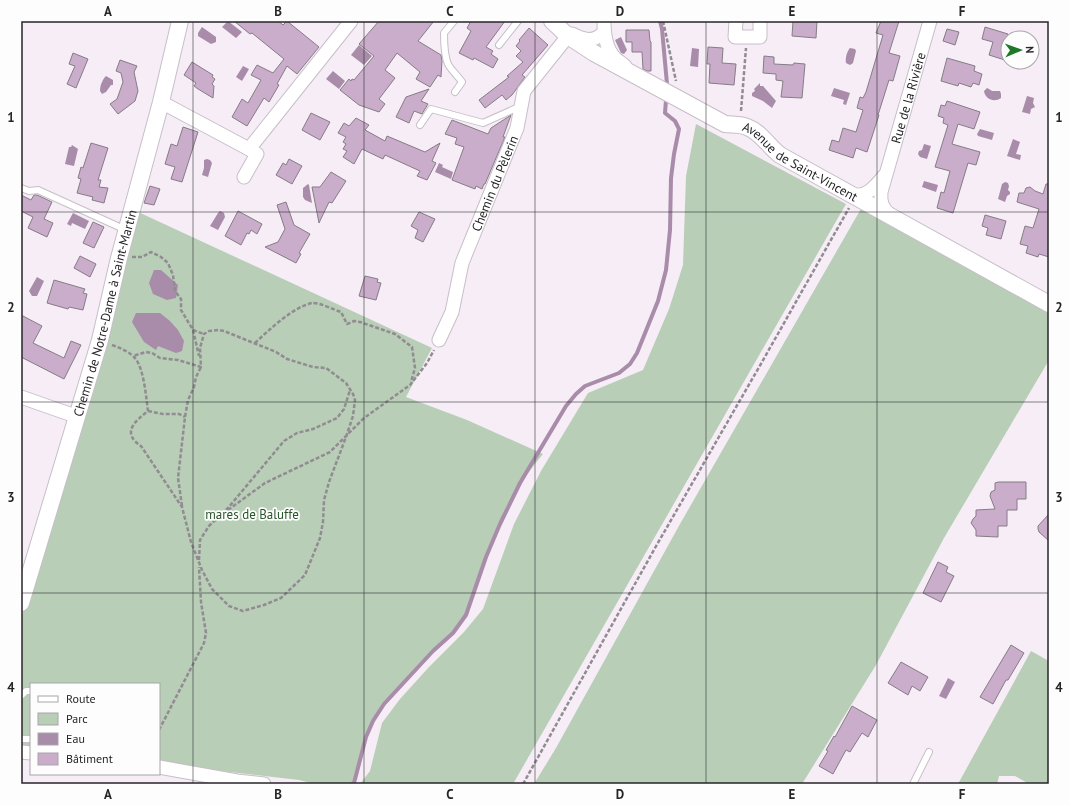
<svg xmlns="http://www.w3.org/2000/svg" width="1070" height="805" font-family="'PT Sans',sans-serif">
<rect width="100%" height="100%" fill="#f6edf6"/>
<!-- green -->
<path fill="#b8ceb7" d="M696 124 846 204 513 784H360L370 771 382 723 400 699 429 667 464 632 483 609 514 524 541 471 588 393 643 370 669 309 683 265 686 176Z
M862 207 1049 310V360L944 538 876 665 802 784H534L556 748 680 524Z
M136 211 432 348 406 397 467 420 543 454 520 483 500 524 486 557 466 615 453 633 433 651 384 704 373 721 366 737 354 783 352 784H315L299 780 159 764V684H31V749L21 747V619Z
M1031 651 1049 661V784H1029L1015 776H999L997 784H958Z"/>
<!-- water -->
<path fill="#a88caa" d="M228 21 242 32 236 38 222 27Z
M202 27 216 37V42L211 44 198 36V33Z
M621 37 627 50 624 54 621 53 615 40Z
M359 45 372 56 364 65 351 55Z
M692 48 699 49 698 67 690 66Z
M850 48 855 49 856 51 853 63 850 65 846 63C845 59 847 51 850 48Z
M243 66 249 69 242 81 236 77Z
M333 71 345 81 339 89 326 79Z
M106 76 113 80V85H111L106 92 102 94 100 91C100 86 102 80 106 76Z
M760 83V86H763L776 101 772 108 763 101 752 96V93L755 91 754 89Z
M834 88 850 93 846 105 843 104 844 100 831 96Z
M987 88 989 89 992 91H1000L1001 94V98C994 103 985 99 984 91Z
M1027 96 1034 98 1033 103 1035 107 1031 109 1030 114 1022 112Z
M980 129 994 133 992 140 978 136 977 134Z
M1013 139 1020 142 1016 154 1021 155 1020 160 1007 156Z
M924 144 931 146 927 159 920 157 918 154 919 151 922 150Z
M72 145 78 149 74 166 65 164 69 147H71Z
M207 159 210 160 212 163 208 177 202 175 204 168V160Z
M439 163 443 165 442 167 453 172 451 179 435 172Z
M924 181 938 185 936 192 922 187Z
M1005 182 1008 183 1009 186 1008 190 1010 192V194L1007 196 1005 202 998 199 1002 184Z
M308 184 309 185 312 203 305 200 303 197V188Z
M220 211 224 213 225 217 218 230 210 226 218 213Z
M73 213 89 221 85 229 72 223 71 226 67 224Z
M154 270H161L178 285 176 298 167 300 153 294 149 283Z
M37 277 44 281 37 296H32L29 291Z
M136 313H160L170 321 178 330 184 341 182 351 176 353 158 346 156 350 144 342 132 322Z
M948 678 955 682 946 699 939 696Z"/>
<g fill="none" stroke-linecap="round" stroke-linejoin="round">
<!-- stream -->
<path stroke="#a88caa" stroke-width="4" d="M660 21 662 29 667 84
M352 784 354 783 366 737 373 721 384 704 433 651 453 633 466 615 486 557 500 524 520 483 566 406 576 394 585 386 619 373 630 364 637 353 658 301 666 270 670 230 671 178 674 154 679 129 675 121 665 113 666 100"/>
</g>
<!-- building -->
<path fill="#caaccb" stroke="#857d85" d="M234 21H278L283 25 287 21 319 47 297 74 287 66 277 84 279 85 269 102 264 98 247 126 232 117 242 99 248 103 261 80 251 75 257 65 273 73 284 59 252 33 250 34Z
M379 21H434L418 41 441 55 442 61 441 77 438 75 430 87 416 79 420 72 397 53 385 70 395 78 379 99 385 104 379 112 359 105 340 90 349 79 351 81 352 79 354 80 374 56 359 44Z
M471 21H505L486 47 493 51 491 54 498 59 493 68 474 58 473 60 459 53 471 31 467 28Z
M793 21H817L816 38 792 36Z
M881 21H899L889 53 900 56 893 81 889 80 878 115H879L867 152 856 148 853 158 829 150 832 140 839 142 843 128 856 132 863 110 857 108 860 97 863 98 866 92 883 35 876 33Z
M985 27 1008 34V61L989 55 993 42 982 39Z
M529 28 548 45 522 75 525 77 512 95 506 100 502 95 485 108 479 100 509 77 507 76 523 62 516 56 521 51 516 46 520 41 519 40Z
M947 29 959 32 955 45 943 41Z
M626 30H649L650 41 651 42V71H647L643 69 642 52H632V42H626Z
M708 47 723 48 722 63 736 64 734 85 709 83 710 64H707Z
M73 53 88 59 76 88 67 84 75 66 69 64Z
M764 56 774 57V64L793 65 794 63 805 64 802 98 781 97 783 81 776 80V74L763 73Z
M947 58 975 66 974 71 982 74 979 85 973 83 971 87 959 83 958 86 941 81Z
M120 60 137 66 134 72 138 91 135 101 118 114 110 104 117 99 123 82 121 73 116 71Z
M192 62 213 75 212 77 215 79 212 84 214 86 213 98 198 89 194 86 196 83 184 75Z
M429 89 421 101 428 104 422 114 414 111 409 123 396 117 406 97Z
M947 101 980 112 974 129 958 124 952 144 980 152 976 165 968 163 953 213 937 208 941 192 944 193 950 171 935 167 948 125 943 123 944 118 938 116 941 105 945 106Z
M311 113 330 122 320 140 302 130Z
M511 115 503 137H505L485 184H484L482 189 476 186 475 189 452 180 464 147 455 144 457 138 445 134 452 120 488 134 491 128Z
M356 118 369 125 365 130 385 141 387 136 425 152 440 143 432 161 436 163 427 180 417 176 420 171 385 155 383 159 362 149 354 164 343 157 347 151 343 149 346 144 343 142 346 137 338 133 344 123 349 126Z
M183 127 198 132 182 182 171 179 175 167 165 164 171 144 177 146Z
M91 143 108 148 98 180H101L99 187 108 188 104 203 92 200 93 197 77 193 81 179 78 178 81 167 83 168Z
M289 159 302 166 292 184 276 175 283 163 286 165Z
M331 172 346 181 332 203 329 202 319 223 312 187H320Z
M1046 184H1049V257L1039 254 1038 257 1026 253 1028 246 1020 244 1025 226 1033 228 1039 209 1017 202 1019 193H1024L1026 188 1030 187 1035 191 1043 194Z
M150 186 160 189 154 205 144 203Z
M21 195 31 200 34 195H37L52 202 44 219 53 223 47 237 28 228 33 217 21 211Z
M286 202 294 225 310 234 299 253 301 254 296 263 265 247 278 242 285 229 277 205Z
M238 211 262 224 257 234 251 230 249 234 247 233 241 245 225 236Z
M419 212 435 219 423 242 415 238 418 230 411 226Z
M985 215 1006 221 1001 239 986 235 988 228 982 226Z
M93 222 104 227 94 248 83 243Z
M80 256 96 264 90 277 74 268Z
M365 276 378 279 377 282 381 283 376 300 359 296Z
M54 280 85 289 83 293 87 294 83 310 69 307 68 309 47 303Z
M21 315 42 326 33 343 64 358 71 341 81 345 64 379 21 357Z
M998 482H1026V499H1017V510H1007V526H998V537L976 536V530L971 523 973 519 976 516V510L995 509 990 496 991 492 995 490V483Z
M1049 514V541L1039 532 1038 529V526Z
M938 562 948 567 946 572 954 576 941 602 923 593Z
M1011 645 1024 653 1008 680H1006L993 704 980 697Z
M901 662 928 677 920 691 912 686 908 695 888 683Z
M852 706 877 720 868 737 862 733 850 752 846 750 833 774 819 766 828 751 826 750 834 736 835 737Z"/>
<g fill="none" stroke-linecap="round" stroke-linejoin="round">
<!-- service casing -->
<g stroke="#c7bfc7" stroke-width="8">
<path id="service" d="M454 21 444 33C444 43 444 55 448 64 451 70 458 76 462 82L455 92
M499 45 518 21
M420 125 431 109 483 123 521 106
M21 188 29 191 38 190 126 230
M21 696 26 691H31
M21 739H31
M913 784 929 752"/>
</g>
<!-- minor casing -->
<g stroke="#c7bfc7" stroke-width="15">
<g id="minor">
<path d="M604 21C604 33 606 49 615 58 618 61 622 63 625 66"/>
<path d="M736 21 735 37H760V21"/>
<path d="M572 34C584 40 594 43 604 32"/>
<path d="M161 102 249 149 351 21"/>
<path d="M244 177 257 154 249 149"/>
<path d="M852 195C867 197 875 187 884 176"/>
<path id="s1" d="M890 215C882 208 880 202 881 192L930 21"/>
<path id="s2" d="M439 340 452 312 462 263 517 128 524 91 568 36"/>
<path d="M21 397 78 417"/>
<path d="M21 752 31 753"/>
<path d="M159 767 237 781 264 784"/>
</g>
</g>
<!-- tertiary casing -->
<g stroke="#c7bfc7" stroke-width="18">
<g id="tertiary">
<path id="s3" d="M552 21 568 36 594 53 725 124C732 125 740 124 747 127 761 132 768 146 780 155L1049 304"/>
<path id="s4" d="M21 603 100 340 119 258 161 102 180 21"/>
</g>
</g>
<!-- path -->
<path stroke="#918b92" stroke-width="2.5" stroke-dasharray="4 2" stroke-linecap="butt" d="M663 21 676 81
M741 111 746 48
M132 257H142L151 252 161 257 168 263 173 275 175 291 181 299V310L193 330 199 356
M193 330 204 334
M255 343C269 330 293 307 312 303 319 302 334 310 341 312L347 324 354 321 360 322 395 334 412 347 415 368 411 382
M112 345C120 348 128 351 134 357 144 367 146 397 148 411 135 421 121 433 141 446L182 507 191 542 202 570 212 589 229 606 243 611 264 605 281 598 305 575 320 538 323 522 324 500 329 482 346 437 353 416 355 400 353 394 346 383 326 368 313 367 287 359 276 352 224 331 219 330 209 331 204 334 200 348 201 367 178 360 160 358 152 353 146 352 133 356
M148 411 163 414H179L185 417
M182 506 178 478 185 417 188 400 194 387 196 377 201 367
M228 510 265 483 330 452 364 418 410 385 427 363 434 350
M199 560 200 540 209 526 228 508 284 441 297 433 313 429 337 418 344 409 350 390
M159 730 204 643 206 633 201 602 199 567
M523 784 655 548 762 362 849 208"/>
<!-- service -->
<use href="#service" stroke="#fff" stroke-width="6"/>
<!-- minor -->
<use href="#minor" stroke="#fff" stroke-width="13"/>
<!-- tertiary -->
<use href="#tertiary" stroke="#fff" stroke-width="16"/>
</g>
<!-- grid -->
<path fill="none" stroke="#272428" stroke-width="1" stroke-opacity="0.55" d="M193 21V784M364 21V784M535 21V784M706 21V784M877 21V784M21 212H1049M21 402H1049M21 593H1049"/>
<g text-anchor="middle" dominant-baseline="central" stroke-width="3.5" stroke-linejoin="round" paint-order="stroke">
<!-- street labels -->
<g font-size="13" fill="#272428" stroke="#fefdfe">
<text stroke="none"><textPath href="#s1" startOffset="124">Rue de la Rivière</textPath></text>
<text stroke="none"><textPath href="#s3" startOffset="288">Avenue de Saint-Vincent</textPath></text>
<text stroke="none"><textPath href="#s2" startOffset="167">Chemin du Pèlerin</textPath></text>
<text stroke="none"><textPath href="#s4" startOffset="302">Chemin de Notre-Dame à Saint-Martin</textPath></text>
</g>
<!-- park labels -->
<g font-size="13" fill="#28542a" stroke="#fefdfe">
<text x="252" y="514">mares de Baluffe</text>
</g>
</g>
<!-- border -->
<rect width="1070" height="805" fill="none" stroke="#fefdfe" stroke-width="44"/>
<!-- legend -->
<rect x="30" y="683" width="130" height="92" fill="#fefdfe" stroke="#a8a6a8"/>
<rect x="38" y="696" width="20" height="6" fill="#ffffff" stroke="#a8a6a8"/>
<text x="66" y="703" font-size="12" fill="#272428">Route</text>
<rect x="38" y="713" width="20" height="12" fill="#b8ceb7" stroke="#a8a6a8"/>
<text x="66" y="723" font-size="12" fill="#272428">Parc</text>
<rect x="38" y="733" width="20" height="12" fill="#a88caa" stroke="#a8a6a8"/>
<text x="66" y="743" font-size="12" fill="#272428">Eau</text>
<rect x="38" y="753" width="20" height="12" fill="#caaccb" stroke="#a8a6a8"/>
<text x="66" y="763" font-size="12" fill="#272428">Bâtiment</text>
<!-- north arrow -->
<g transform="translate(1020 50) rotate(88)"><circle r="19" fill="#fefdfe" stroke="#a8a6a8"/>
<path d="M0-3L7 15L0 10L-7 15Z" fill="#1d7827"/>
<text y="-6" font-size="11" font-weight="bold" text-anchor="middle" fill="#272428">N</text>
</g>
<rect x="22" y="22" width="1026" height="761" fill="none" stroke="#272428" stroke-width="1.5"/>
<g font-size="13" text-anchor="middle" font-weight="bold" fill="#272428">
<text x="108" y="16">A</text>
<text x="278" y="16">B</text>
<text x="450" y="16">C</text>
<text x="620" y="16">D</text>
<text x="792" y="16">E</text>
<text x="962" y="16">F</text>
<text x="11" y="122">1</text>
<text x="1059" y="122">1</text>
<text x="11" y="312">2</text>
<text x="1059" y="312">2</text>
<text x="11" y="502">3</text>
<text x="1059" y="502">3</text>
<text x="11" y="692">4</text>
<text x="1059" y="692">4</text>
<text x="108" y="799">A</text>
<text x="278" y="799">B</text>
<text x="450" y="799">C</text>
<text x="620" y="799">D</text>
<text x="792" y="799">E</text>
<text x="962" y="799">F</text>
</g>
</svg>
